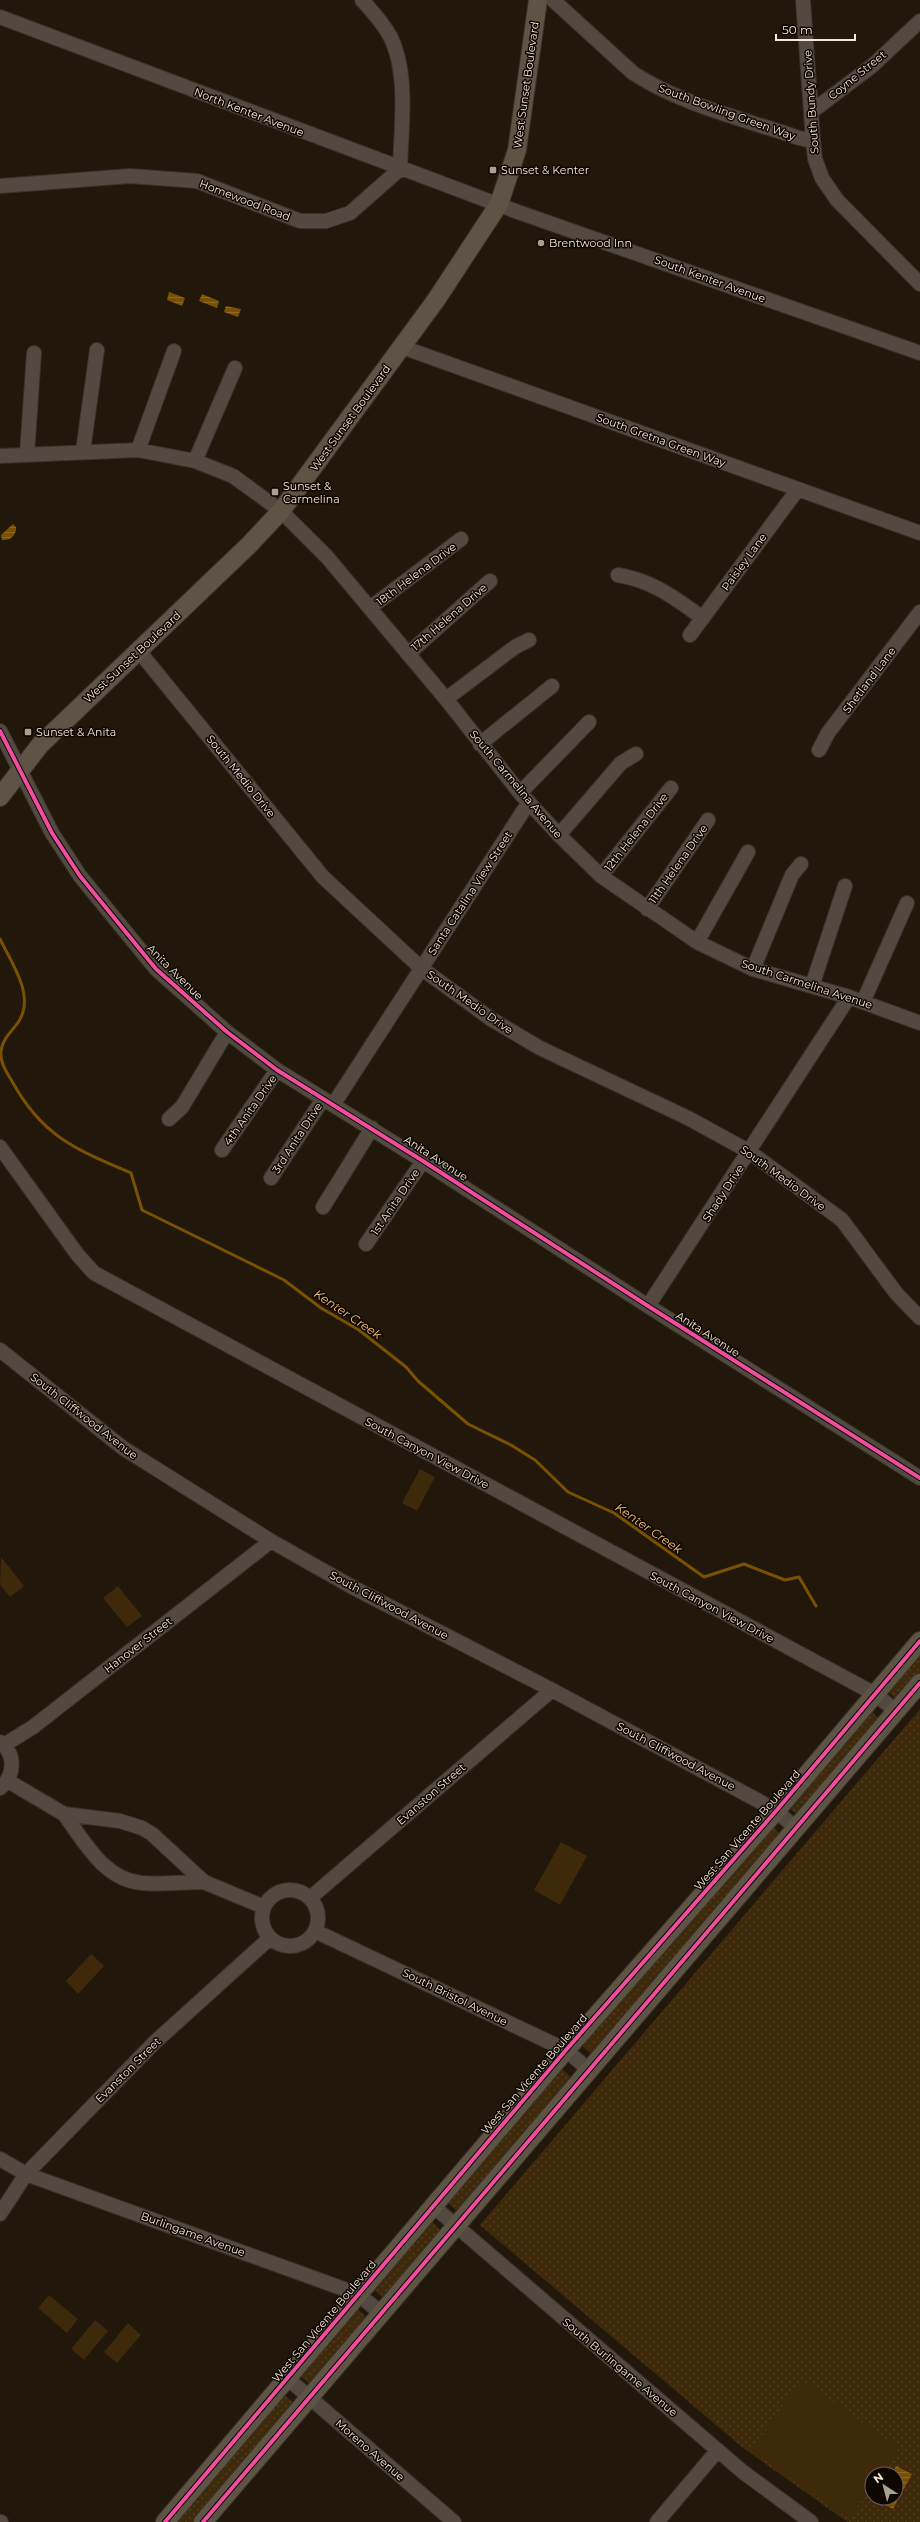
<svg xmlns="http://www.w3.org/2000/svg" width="920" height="2522" font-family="Montserrat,sans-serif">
<defs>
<pattern id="grass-dots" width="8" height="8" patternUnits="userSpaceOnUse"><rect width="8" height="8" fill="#3e290b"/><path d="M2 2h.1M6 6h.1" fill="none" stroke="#513e22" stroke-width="1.8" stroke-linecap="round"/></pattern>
<pattern id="water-rules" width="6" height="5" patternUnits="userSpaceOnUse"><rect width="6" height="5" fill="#7a5003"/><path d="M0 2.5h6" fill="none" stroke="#8d6927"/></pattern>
</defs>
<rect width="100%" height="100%" fill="#21180b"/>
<!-- grass -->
<path fill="url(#grass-dots)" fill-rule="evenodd" d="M920 1648V1673L897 1700 885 1689Z
M868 1708 881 1720 799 1816 786 1805Z
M920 1709V2522H848L843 2519 742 2447 480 2225ZM872 2474H896V2498H872Z
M769 1823 782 1835 593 2056 580 2044Z
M560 2067 573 2079 459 2213 446 2201Z
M430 2220 443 2232 384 2299 372 2288Z
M355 2307 369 2319 312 2386 298 2374Z
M282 2393 295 2404 195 2522H172Z"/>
<!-- park -->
<path fill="#3e290b" d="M420 1469 435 1477 417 1511 402 1503Z
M1 1557 24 1586 10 1597 0 1584Z
M118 1586 142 1616 127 1627 103 1598Z
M561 1842 587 1856 560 1905 534 1890Z
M91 1954 104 1966 78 1994 66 1981Z
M49 2295 78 2319 67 2333 38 2308Z
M95 2320 108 2331 84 2360 71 2349Z
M128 2323 141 2335 117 2363 104 2352Z
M801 2379 899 2448 881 2474H872V2486L850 2519 751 2451Z"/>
<!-- water -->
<path fill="url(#water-rules)" d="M169 292 185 298 182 306 167 300Z
M202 294 219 301 217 308 199 301Z
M226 306 241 309 238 317 224 312Z
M13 524 16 527C17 535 10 541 2 540L1 535Z
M896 2466 912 2474 893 2509 877 2501 879 2498H896V2474H892Z"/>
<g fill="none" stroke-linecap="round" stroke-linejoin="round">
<!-- stream -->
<path stroke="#7a5003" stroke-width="3" d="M0 939C12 964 35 995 19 1021 12 1032 2 1038 1 1052 0 1064 8 1074 13 1083 43 1137 77 1150 131 1173L142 1210 284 1280 321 1308 359 1330 406 1367 418 1381 468 1424 511 1445 535 1460 568 1492 614 1513 704 1577 744 1564 785 1580 799 1577 816 1606"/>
<!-- minor casing -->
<g stroke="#393229" stroke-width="16">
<path id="minor" d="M553 0 633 73C682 105 744 119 799 138L813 141
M803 0 813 141 815 159 822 178 837 200 920 284
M0 17 518 212 920 353
M811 112 872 66 920 21
M0 186 130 176 197 181 300 221H326L350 213 400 169C401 129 409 73 390 36 383 23 372 11 362 0
M402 347 920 533
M138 450 174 351
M83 451 97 350
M27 454 34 353
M0 456 138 450 195 461 233 476 281 511 327 557 446 699 520 793 559 835 601 876 697 942 753 969 849 997 920 1023
M195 461 235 368
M618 575C654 581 674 598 703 618
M370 608 461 539
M690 635 798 489
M138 650 323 877 421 968 491 1019 540 1048 688 1118 750 1152 842 1220 896 1293 920 1318
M408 654 490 581
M446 699 515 647 529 640
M0 731 52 833 80 876 156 969 227 1032 277 1070 423 1161 648 1306 920 1478
M480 744 552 686
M819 750 828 733 920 612
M520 793 589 722
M559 835 621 763 636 754
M601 876 671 788
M647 909 708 820
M697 942 748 852
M753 969 792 875 801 864
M812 986 845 886
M863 1002 907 903
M333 1105 529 802
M169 1119 182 1107 227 1032
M0 1147 77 1254 94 1273 875 1694 896 1711
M222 1150 277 1070
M271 1178 323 1099
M323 1207 372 1128
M366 1244 423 1161
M648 1306 849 997
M0 1350 123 1448 271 1541 354 1588 552 1690 757 1800 776 1811 797 1829
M0 1742C16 1754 15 1776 0 1788
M4 1745 33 1727 271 1541
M8 1781 64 1814 120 1821 142 1828 152 1834 204 1882 264 1907
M64 1814C84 1841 104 1880 142 1883 162 1885 184 1882 204 1882
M262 1918a28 28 0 1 1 56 0a28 28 0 1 1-56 0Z
M310 1898 552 1690
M315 1931 566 2050 590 2071
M0 2159 26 2174 358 2294 382 2314
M433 2206 743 2472 811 2522
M0 2214 26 2174 155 2042 270 1938
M287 2378 454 2522
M0 2522H1
M657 2522 718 2450"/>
</g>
<!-- major casing -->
<g stroke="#393229" stroke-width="20">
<path id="major" d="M0 797 40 745 249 545 281 511 436 300 499 204 517 150 538 0
M165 2522 566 2050 776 1811 920 1641
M203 2522 920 1683"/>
</g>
<!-- minor -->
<use href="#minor" stroke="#524a41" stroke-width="14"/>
<!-- major -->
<use href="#major" stroke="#5d5446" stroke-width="18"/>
<!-- cycleway casing -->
<g stroke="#0d0601" stroke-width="6">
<path id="cycleway" d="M0 731 52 833 80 876 156 969 227 1032 277 1070 423 1161 648 1306 920 1478
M165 2522 566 2050 776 1811 920 1641
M203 2522 920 1683"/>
</g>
<!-- cycleway -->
<use href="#cycleway" stroke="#ef4d9e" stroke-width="4"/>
</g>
<!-- markers -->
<g fill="#aa9f91" stroke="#0d0601" stroke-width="1.5">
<rect x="489" y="166" width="8" height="8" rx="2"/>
<circle cx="541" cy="243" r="4"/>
<rect x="271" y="488" width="8" height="8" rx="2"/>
<rect x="24" y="728" width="8" height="8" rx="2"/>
</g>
<g text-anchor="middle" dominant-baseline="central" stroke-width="3" stroke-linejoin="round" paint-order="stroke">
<!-- street labels -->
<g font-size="11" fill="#f3e8d9" stroke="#0d0601">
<text transform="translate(857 75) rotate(-39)">Coyne Street</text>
<text transform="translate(526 85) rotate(-82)">West Sunset Boulevard</text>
<text transform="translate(811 102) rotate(-94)">South Bundy Drive</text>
<text transform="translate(249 112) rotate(21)">North Kenter Avenue</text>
<text transform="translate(727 112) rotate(20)">South Bowling Green Way</text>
<text transform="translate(245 200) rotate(21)">Homewood Road</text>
<text transform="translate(710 279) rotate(20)">South Kenter Avenue</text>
<text transform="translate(350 418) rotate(-54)">West Sunset Boulevard</text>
<text transform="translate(661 440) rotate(20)">South Gretna Green Way</text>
<text transform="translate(744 562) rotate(-54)">Paisley Lane</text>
<text transform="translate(416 574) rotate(-37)">18th Helena Drive</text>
<text transform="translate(449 617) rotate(-41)">17th Helena Drive</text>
<text transform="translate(132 657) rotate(-43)">West Sunset Boulevard</text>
<text transform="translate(869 680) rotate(-53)">Shetland Lane</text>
<text transform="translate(241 776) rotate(51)">South Medio Drive</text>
<text transform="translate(516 784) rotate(50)">South Carmelina Avenue</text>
<text transform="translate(636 832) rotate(-52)">12th Helena Drive</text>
<text transform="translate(678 864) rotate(-55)">11th Helena Drive</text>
<text transform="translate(470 893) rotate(-57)">Santa Catalina View Street</text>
<text transform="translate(175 972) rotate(45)">Anita Avenue</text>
<text transform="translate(807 984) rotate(18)">South Carmelina Avenue</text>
<text transform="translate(470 1002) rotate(35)">South Medio Drive</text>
<text transform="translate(250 1110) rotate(-55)">4th Anita Drive</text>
<text transform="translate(297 1138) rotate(-57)">3rd Anita Drive</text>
<text transform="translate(436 1158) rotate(33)">Anita Avenue</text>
<text transform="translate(783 1178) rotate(36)">South Medio Drive</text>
<text transform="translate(723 1193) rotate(-57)">Shady Drive</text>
<text transform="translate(395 1202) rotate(-56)">1st Anita Drive</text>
<text transform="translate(708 1334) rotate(33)">Anita Avenue</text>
<text transform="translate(84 1416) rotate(38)">South Cliffwood Avenue</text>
<text transform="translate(427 1453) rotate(28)">South Canyon View Drive</text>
<text transform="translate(389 1605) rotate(28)">South Cliffwood Avenue</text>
<text transform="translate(712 1607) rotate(28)">South Canyon View Drive</text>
<text transform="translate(138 1645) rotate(-38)">Hanover Street</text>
<text transform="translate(676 1756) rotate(28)">South Cliffwood Avenue</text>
<text transform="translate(431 1794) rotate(-41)">Evanston Street</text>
<text transform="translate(747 1830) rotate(-49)">West San Vicente Boulevard</text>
<text transform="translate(455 1997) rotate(26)">South Bristol Avenue</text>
<text transform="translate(128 2070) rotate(-45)">Evanston Street</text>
<text transform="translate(534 2074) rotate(-49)">West San Vicente Boulevard</text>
<text transform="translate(193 2234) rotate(20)">Burlingame Avenue</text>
<text transform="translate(324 2321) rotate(-50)">West San Vicente Boulevard</text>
<text transform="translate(620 2367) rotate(40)">South Burlingame Avenue</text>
<text transform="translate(370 2450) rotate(41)">Moreno Avenue</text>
</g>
<!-- poi labels -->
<g font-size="11" fill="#f3e8d9" stroke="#0d0601" text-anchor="start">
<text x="501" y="170">Sunset &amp; Kenter</text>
<text x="549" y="243">Brentwood Inn</text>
<text x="283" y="486">Sunset &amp;<tspan x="283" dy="13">Carmelina</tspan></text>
<text x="36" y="732">Sunset &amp; Anita</text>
</g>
<!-- water labels -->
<g font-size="12" font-style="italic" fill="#fac47e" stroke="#0d0601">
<text transform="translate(348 1314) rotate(34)">Kenter Creek</text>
<text transform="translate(649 1528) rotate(35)">Kenter Creek</text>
</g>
</g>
<!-- north arrow -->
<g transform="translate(884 2486) rotate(324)"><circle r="19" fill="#0d0601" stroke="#696057"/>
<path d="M0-3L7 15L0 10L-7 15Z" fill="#aa9f91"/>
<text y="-6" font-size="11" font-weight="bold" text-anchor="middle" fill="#f3e8d9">N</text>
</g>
<!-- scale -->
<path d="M776 34v6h79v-6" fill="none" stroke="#f3e8d9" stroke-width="2"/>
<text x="782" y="34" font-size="12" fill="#f3e8d9" stroke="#0d0601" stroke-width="3" paint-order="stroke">50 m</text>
</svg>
